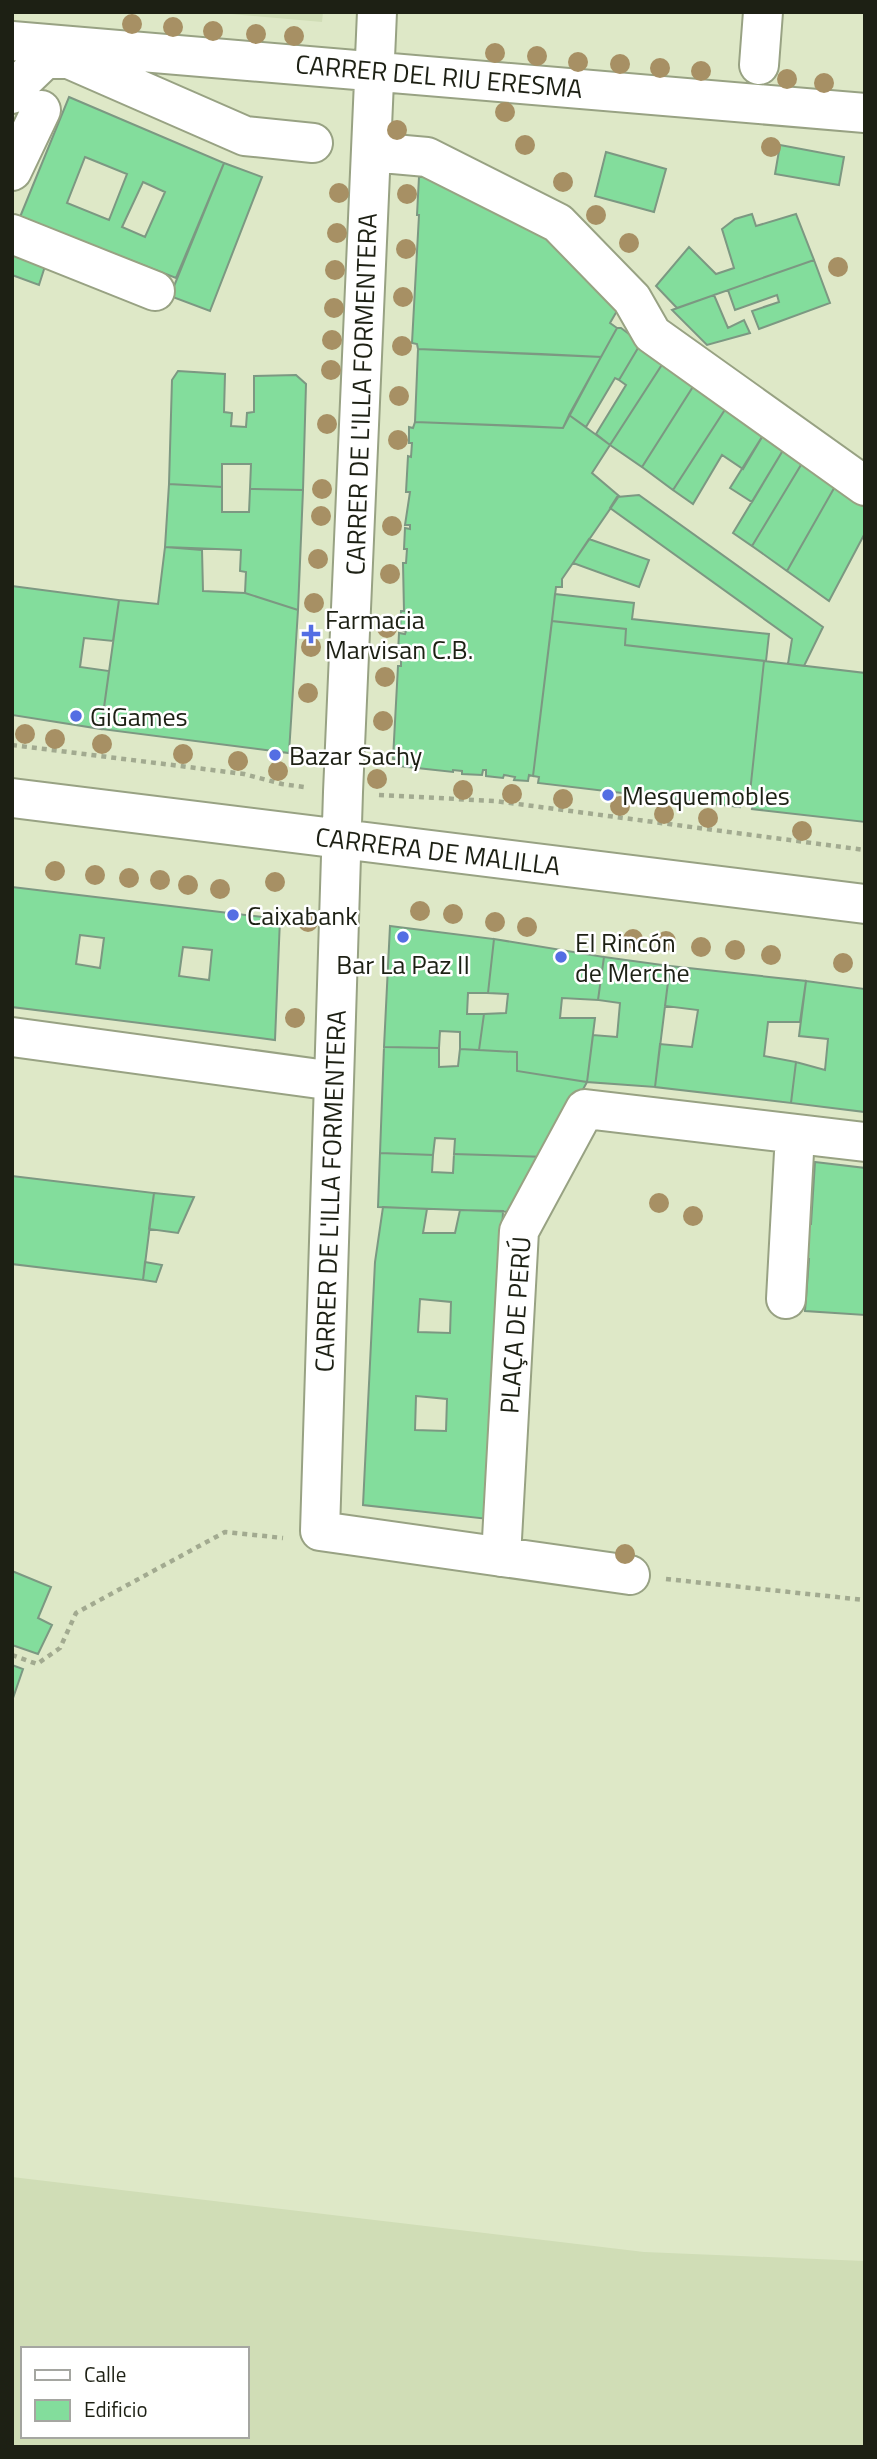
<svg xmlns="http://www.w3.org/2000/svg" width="877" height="2459" font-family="'Titillium Web',sans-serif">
<rect width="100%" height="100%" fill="#dee8c7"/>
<!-- built -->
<path fill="#d0ddb6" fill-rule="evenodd" d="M209 12H323L322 22Z
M12 2177 644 2252 865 2261V2447H12ZM23 2349H247V2436H23Z"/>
<!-- building -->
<path fill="#83dd9c" stroke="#7c9882" stroke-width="2" fill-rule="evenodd" d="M69 97 224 163 176 278 20 217ZM85 157 127 174 109 220 67 203ZM143 182 165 192 145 237 122 227Z
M780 145 844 157 839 185 775 174Z
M606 152 666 169 654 212 595 196Z
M224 163 262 177 210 311 170 296Z
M419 177H425L552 232 621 304 610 323 617 328 601 357 418 349 417 344 412 343 419 215H417Z
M752 214 756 226 796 214 814 260 677 308 656 286 689 247 716 274 734 268 722 229 735 219Z
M12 248 47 260 39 285 12 275Z
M814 260 830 303 759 329 752 311 779 302 777 295 735 310 728 290Z
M714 295 728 328 744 320 750 333 707 345 672 310Z
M617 328H621L641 343 619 380 615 378 586 427 569 415Z
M641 343 665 360 610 445 596 434 626 385 619 380Z
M418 349 541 354 601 357 563 428 524 426 415 422Z
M665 360 696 382 642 467 610 445Z
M178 371 225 374 224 412 232 413 231 426 246 427 247 413 254 412V376L296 375 306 384 303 490 250 489 251 464H222V487L169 484 172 380Z
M696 382 728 405 673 490 642 467Z
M728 405 765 432 743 469 722 455 693 504 673 490Z
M569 415 610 445 592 473 619 496 562 579V587H556L533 776 529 775 528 781 514 780 515 777 504 775 503 778 486 776V770H483L482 775 462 774V771L453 770V772L399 766 400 760 393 759 398 666H401V653H398L399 633 405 634 406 631 400 630 401 611H404L403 563H406L407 549H404L405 528 410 529V525H405L410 492H406L408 456 411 457 412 443H409V427L413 428 415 422 563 428Z
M765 432 785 447 752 502 730 488Z
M785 447 804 460 752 546 733 533Z
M804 460 837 483 787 571 752 546Z
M837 483 865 503V533L829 601 787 571Z
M169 484 222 487V512H249L250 489 303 490 298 610 245 593 246 572 240 571 241 550 165 547Z
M639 495 823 627 804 666 788 664 792 639 610 508 617 497Z
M589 539 649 560 639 587 573 563Z
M165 547 202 550 203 591 245 593 298 610 289 753 101 729 119 600 158 604Z
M12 586 119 600 113 641 84 638 80 667 109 671 101 729 12 715Z
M555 594 634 603 632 619 769 634 766 661 625 645 626 629 552 621Z
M552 621 626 629 625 645 764 661 749 802 740 801V807L538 783 539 777 533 776Z
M764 661 865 673V822L752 809 753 802H749Z
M12 887 280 919 275 1040 12 1007ZM80 935 104 938 100 968 76 964ZM183 947 212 950 209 980 179 976Z
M390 926 494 939 488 993H468L467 1014H484L479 1050 460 1049V1032L440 1031 439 1048 384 1047Z
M494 939 604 957 598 1000 562 998 560 1018H595L587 1082 517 1071V1052L479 1050 484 1014 506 1013 508 994 488 993Z
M604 957 670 966 655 1087 587 1082 593 1035 617 1037 620 1003 598 1000Z
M670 966 806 981 800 1022H768L764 1056 796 1062 791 1103 655 1087 660 1044 692 1047 698 1010 665 1006Z
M806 981 865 989V1112L791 1103 796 1062 825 1070 828 1039 799 1036Z
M384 1047 439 1048V1067L458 1066 460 1049 517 1052V1071L587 1082 546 1157 454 1154 455 1139 435 1138 433 1155 380 1153Z
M380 1153 433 1155 432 1172 453 1173 454 1154 546 1157 520 1212 378 1207Z
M815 1162 865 1168V1315L805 1311 809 1259H804L805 1224H811Z
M12 1176 154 1193 143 1280 12 1264Z
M154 1193 194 1197 178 1233 149 1229Z
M383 1207 427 1209 423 1233H455L460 1210 503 1211 488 1519 363 1505 375 1262ZM420 1299 451 1302 450 1333 418 1332ZM416 1396 447 1399 446 1431 415 1430Z
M145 1262 162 1265 156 1282 143 1280Z
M12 1571 51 1587 38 1618 52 1625 38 1654 12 1645Z
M12 1665 23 1669 12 1701Z"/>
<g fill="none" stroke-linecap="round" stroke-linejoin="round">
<!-- minor casing -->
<g stroke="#98a283" stroke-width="42">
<path id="minor" d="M377 12 343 792 320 1531 630 1575
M12 41 865 113
M759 65 763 12
M12 94 21 82 45 59H69L245 136 313 143
M371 152 427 157 558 223 632 299 652 334 865 486
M12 171 41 110
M12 234 155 291
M12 798 865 904
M12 1037 334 1081
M786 1299 795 1134
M501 1557 519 1231 585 1109 865 1142"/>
</g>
<!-- path -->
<path stroke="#a2aa90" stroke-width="4.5" stroke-dasharray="5 5" stroke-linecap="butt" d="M12 745 244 774 282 784 304 787
M379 795 495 801 865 850
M666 1579 865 1600
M12 1655 37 1664 60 1648 76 1613 225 1532 283 1538"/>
<!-- minor -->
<use href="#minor" stroke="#fff" stroke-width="38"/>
</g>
<!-- trees -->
<g fill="#a79064">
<circle cx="132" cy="24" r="10"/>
<circle cx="173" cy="27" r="10"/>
<circle cx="213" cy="31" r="10"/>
<circle cx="256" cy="34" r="10"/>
<circle cx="294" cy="36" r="10"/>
<circle cx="495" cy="53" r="10"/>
<circle cx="537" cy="56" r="10"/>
<circle cx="578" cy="62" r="10"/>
<circle cx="620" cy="64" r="10"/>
<circle cx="660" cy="68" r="10"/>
<circle cx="701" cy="71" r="10"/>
<circle cx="787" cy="79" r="10"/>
<circle cx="824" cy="83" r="10"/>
<circle cx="505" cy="112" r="10"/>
<circle cx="397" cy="130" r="10"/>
<circle cx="525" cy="145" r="10"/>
<circle cx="771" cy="147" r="10"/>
<circle cx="563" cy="182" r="10"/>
<circle cx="339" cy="193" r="10"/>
<circle cx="407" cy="194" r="10"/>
<circle cx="596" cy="215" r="10"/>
<circle cx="337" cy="233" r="10"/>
<circle cx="629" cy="243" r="10"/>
<circle cx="406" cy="249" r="10"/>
<circle cx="838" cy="267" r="10"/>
<circle cx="335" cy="270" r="10"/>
<circle cx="403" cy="297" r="10"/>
<circle cx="334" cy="308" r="10"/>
<circle cx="332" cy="340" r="10"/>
<circle cx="402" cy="346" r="10"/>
<circle cx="331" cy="370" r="10"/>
<circle cx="399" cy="396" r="10"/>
<circle cx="327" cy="424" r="10"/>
<circle cx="398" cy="440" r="10"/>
<circle cx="322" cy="489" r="10"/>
<circle cx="321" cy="516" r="10"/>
<circle cx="392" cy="526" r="10"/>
<circle cx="318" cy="559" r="10"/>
<circle cx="390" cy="574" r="10"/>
<circle cx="314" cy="603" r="10"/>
<circle cx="387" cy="628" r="10"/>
<circle cx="311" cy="647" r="10"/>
<circle cx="385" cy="677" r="10"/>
<circle cx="308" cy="693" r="10"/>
<circle cx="383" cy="721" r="10"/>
<circle cx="25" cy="734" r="10"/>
<circle cx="55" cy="739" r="10"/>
<circle cx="102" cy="744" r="10"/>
<circle cx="183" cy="754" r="10"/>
<circle cx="238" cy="761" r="10"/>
<circle cx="278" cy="771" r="10"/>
<circle cx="377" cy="779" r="10"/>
<circle cx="463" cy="790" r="10"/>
<circle cx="512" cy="794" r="10"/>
<circle cx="563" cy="799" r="10"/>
<circle cx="620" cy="806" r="10"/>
<circle cx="664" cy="814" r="10"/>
<circle cx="708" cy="818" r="10"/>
<circle cx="802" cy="831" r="10"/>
<circle cx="55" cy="871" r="10"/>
<circle cx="95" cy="875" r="10"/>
<circle cx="129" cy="878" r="10"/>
<circle cx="160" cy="880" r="10"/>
<circle cx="275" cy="882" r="10"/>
<circle cx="188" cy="885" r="10"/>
<circle cx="220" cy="889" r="10"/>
<circle cx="420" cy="911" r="10"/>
<circle cx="453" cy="914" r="10"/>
<circle cx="308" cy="922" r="10"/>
<circle cx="495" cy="922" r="10"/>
<circle cx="527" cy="927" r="10"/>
<circle cx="633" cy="939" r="10"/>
<circle cx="666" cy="941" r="10"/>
<circle cx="701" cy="947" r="10"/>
<circle cx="735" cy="950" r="10"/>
<circle cx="771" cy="955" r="10"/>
<circle cx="843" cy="963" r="10"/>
<circle cx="295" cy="1018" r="10"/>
<circle cx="659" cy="1203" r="10"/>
<circle cx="693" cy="1216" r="10"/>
<circle cx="625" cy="1554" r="10"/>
</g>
<!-- markers -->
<g fill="#546ee3" stroke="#fff" stroke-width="2.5">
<path d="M307.5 623.5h7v7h7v7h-7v7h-7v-7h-7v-7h7z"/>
<circle cx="76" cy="716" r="7"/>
<circle cx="275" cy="755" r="7"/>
<circle cx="608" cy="795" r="7"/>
<circle cx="233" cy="915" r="7"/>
<circle cx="403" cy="937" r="7"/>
<circle cx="561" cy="957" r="7"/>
</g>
<g text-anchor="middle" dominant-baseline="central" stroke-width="5" stroke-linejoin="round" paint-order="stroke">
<!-- street labels -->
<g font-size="26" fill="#1d2014" stroke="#fff">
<text transform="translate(439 76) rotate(5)">CARRER DEL RIU ERESMA</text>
<text transform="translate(361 394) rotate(-88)">CARRER DE L'ILLA FORMENTERA</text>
<text transform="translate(438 851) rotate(7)">CARRERA DE MALILLA</text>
<text transform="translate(330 1191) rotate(-88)">CARRER DE L'ILLA FORMENTERA</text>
<text transform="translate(515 1325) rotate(-86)">PLAÇA DE PERÚ</text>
</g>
<!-- poi labels -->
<g font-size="26" fill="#1d2014" stroke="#fff" text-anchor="start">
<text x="325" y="619">Farmacia<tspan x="325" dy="30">Marvisan C.B.</tspan></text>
<text x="90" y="716">GiGames</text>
<text x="289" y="755">Bazar Sachy</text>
<text x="622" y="795">Mesquemobles</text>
<text x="247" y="915">Caixabank</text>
<text x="575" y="942">El Rincón<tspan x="575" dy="30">de Merche</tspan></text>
<text x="403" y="964" text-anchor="middle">Bar La Paz II</text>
</g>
</g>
<!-- border -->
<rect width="877" height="2459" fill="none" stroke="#1d2014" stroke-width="28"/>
<!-- legend -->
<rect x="21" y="2347" width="228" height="91" fill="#ffffff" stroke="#a5a6a1" stroke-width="2"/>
<rect x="35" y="2370" width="35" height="10" fill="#ffffff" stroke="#a5a6a1" stroke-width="2"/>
<text x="84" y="2382" font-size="21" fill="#1d2014">Calle</text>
<rect x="35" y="2400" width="35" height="21" fill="#83dd9c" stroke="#a5a6a1" stroke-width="2"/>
<text x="84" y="2417" font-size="21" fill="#1d2014">Edificio</text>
</svg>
